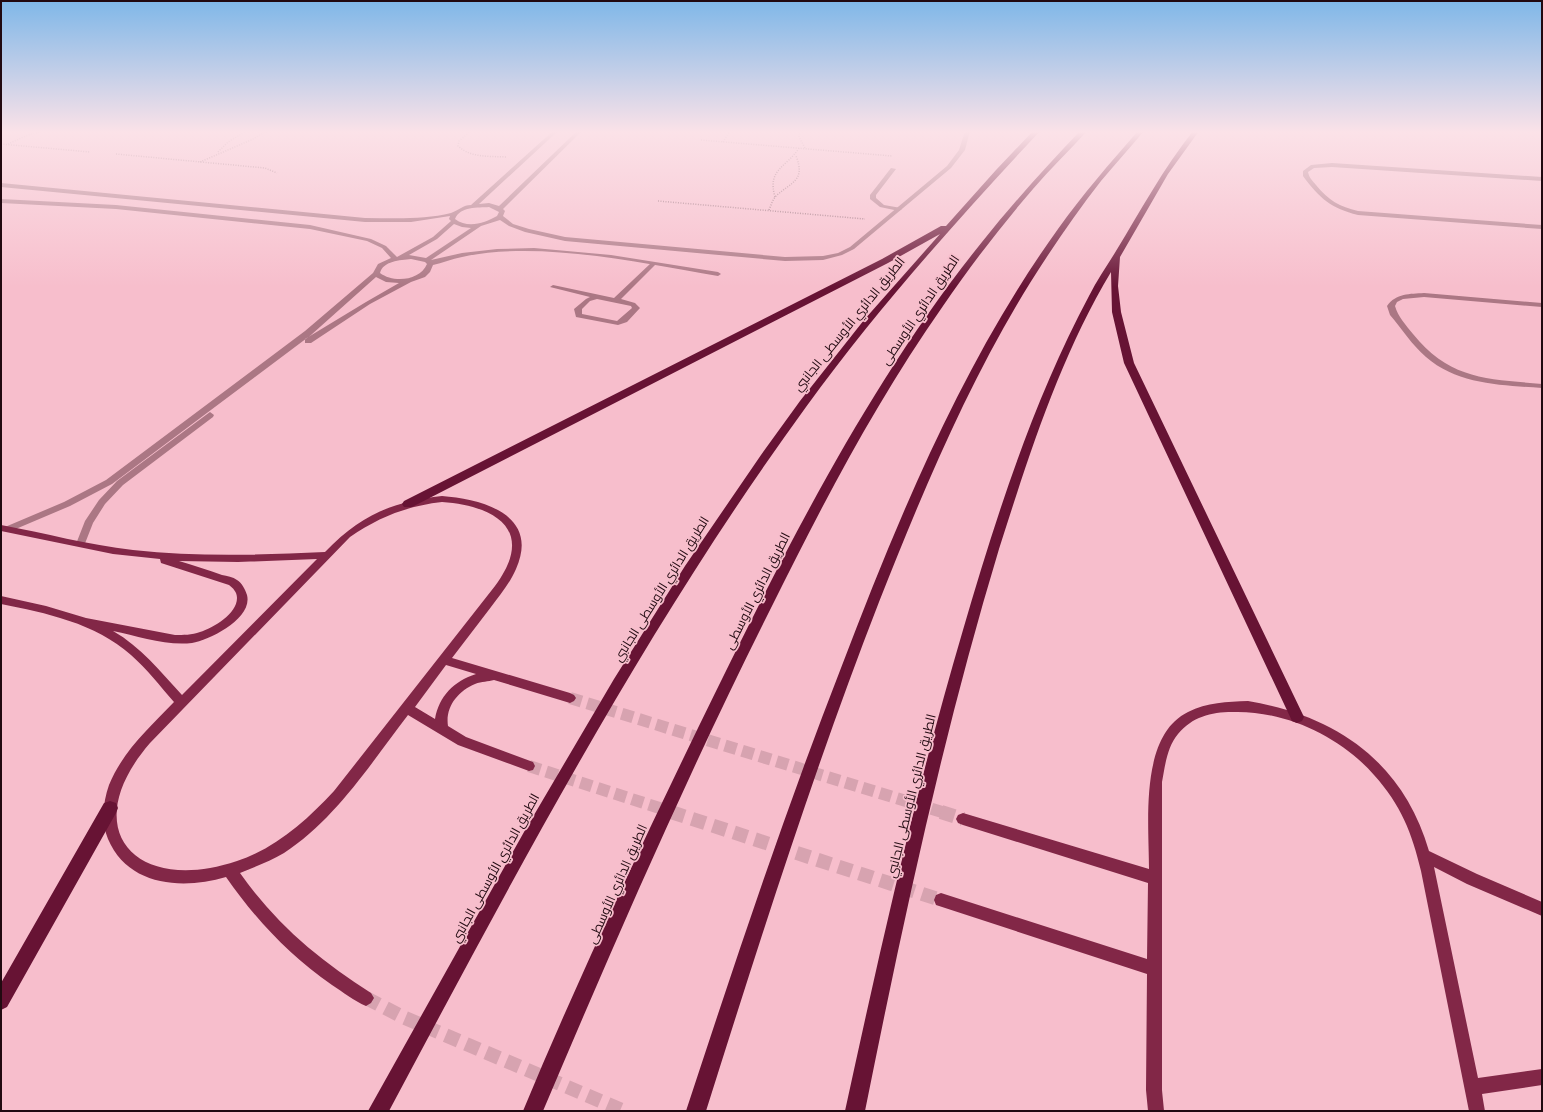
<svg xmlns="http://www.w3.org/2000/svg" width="1543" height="1112" font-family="'Crimson Pro',Cairo,serif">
<rect width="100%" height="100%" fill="#f7becc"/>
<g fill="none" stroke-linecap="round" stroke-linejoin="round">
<!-- primary-tunnel-far1 -->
<path stroke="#d7a3b0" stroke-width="12" stroke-dasharray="12 6" stroke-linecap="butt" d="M570 698 945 813
M529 766 675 813"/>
<!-- primary-tunnel -->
<path stroke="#d7a3b0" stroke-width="14" stroke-dasharray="14 8" stroke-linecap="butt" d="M671 812 941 900
M941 812 963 819
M366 998 405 1018 624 1111"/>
<!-- path -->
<path stroke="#976d78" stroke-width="1.5" stroke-dasharray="1 1.5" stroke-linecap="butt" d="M471 131 459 141 458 146C471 158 489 156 506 157
M800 131 799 137 805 148
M29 135 33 131
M701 140 892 156
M723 142 730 131
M1 144 90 152
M8 144 28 135 43 131
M218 152 228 142 246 131
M116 154 265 168 277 173
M200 162 251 140 267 131
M775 197C767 169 786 168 799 148
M658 201 865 219
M769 210C771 205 773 199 776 196 791 182 806 181 796 156"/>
<!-- lane -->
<path fill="#ab7784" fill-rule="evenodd" d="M1332 163 1542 177V181L1332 167 1314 168 1308 172C1309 178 1313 181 1316 185 1328 200 1340 207 1358 211L1542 225V229L1358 215C1331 208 1320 199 1303 176V171L1311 165Z
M891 168 896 169 876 195V198L884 205 901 208 902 209 899 211 880 207 870 199V195Z
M651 263 656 264 621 299 635 303 640 308 627 322 618 325 576 317 574 309 586 299 590 297 550 287 553 285 614 298ZM597 299 631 306 632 308 617 321 582 314V309L590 301Z
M1424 293 1542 303V307L1424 297 1403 299 1397 302 1395 306C1398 317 1406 325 1413 334 1450 380 1488 379 1542 384V388C1502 385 1458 385 1426 357 1412 345 1402 329 1390 315L1387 306C1396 293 1410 294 1424 293Z"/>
<!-- street -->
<path fill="#ab7784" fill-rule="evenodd" d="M553 131H558L479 204 489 203 499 206 577 131H582L503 209 505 211 503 216 513 224 529 229 565 237 785 257 823 256 838 253 850 247 947 166 959 150 965 131H970L965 150 951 168 854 249 842 255 823 260 785 261 565 241 525 232 509 226 500 220 481 226 431 260 462 253 497 249 534 248 611 255 718 272 721 274 718 276C641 263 539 240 462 257 452 259 442 263 433 265L430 272 425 277 411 282 370 304 311 343H305V339L366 302 399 283 386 282 376 277 311 335 112 484 70 506 11 531H5L3 529 5 527 64 502 106 480 305 331 373 273 378 264 391 258 382 248 367 241 310 229 116 209 1 203V199L116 205 310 225 371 239 386 246 397 257 433 237 451 221 449 219 450 216 411 222H365L1 187V183L365 218C393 218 424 220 451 213 459 210 463 205 471 205ZM489 207 499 212 497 216C485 223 468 229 455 219 460 206 478 208 489 207ZM454 224 462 227 471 228 426 258 409 255 437 239ZM411 259 425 262 427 264C420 281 393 283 380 273 383 261 400 260 411 259Z
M210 412 214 415 213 417 123 485 105 504 93 523 84 546H78L76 544 85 521 99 500 117 481Z"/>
<!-- primary -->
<path fill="#822747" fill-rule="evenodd" d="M442 496C483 499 540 515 516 569 510 583 500 595 491 607 478 624 465 641 452 658L570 693 574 695 576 698 574 701 570 703 494 680C488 682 482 681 475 684 458 691 445 707 448 726L466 737 533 762 535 766 533 770 529 771 458 745 408 715C371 763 336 819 284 853 270 861 255 867 240 873 275 923 319 960 371 993L374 998 371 1003 366 1006C354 1001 343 992 332 985 289 955 256 920 226 877 182 890 128 886 108 839 101 822 103 802 109 785 123 751 149 728 174 702 160 686 147 669 131 655 95 623 46 613 1 604V596L46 606 86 618 175 635C183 635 192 635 200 632 213 628 237 614 237 598 237 592 233 588 229 585L161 563 160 559 113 554 1 531V525C45 533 88 545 133 550 197 557 260 555 325 552 361 515 391 502 442 496ZM442 502C497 506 536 531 495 586L334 791C306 821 276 848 237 861 136 895 75 830 150 743L350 537C379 517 407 506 442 502ZM317 559 182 695C160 671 141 647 113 631 138 636 166 646 192 643 210 640 253 618 247 595 245 589 242 583 237 580 233 577 227 576 222 575 208 570 193 565 179 561L238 562ZM446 665 476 674C454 681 439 696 435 719L415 707Z
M1248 701C1337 716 1403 762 1429 851L1477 874 1542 902V916L1467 884 1434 867 1478 1078 1542 1069V1085L1482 1094 1485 1111H1469L1421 871C1412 833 1401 805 1374 775 1340 736 1284 710 1232 712 1211 712 1192 717 1178 734 1167 747 1165 766 1162 782V1090L1164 1111H1148L1146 1090 1147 974 936 905 934 900 936 895 941 893 1147 959 1148 883 963 825 958 823 956 819 958 815 963 813 1149 869C1149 823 1139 736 1188 712 1207 702 1227 702 1248 701Z"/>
<!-- highway -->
<path fill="#671334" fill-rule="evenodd" d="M1033 131H1040C958 219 877 309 806 407 645 628 517 871 389 1111H368L524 832 614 679 685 566 761 455 800 401 864 320 940 234 888 263 412 507H404L402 504 404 501 882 259 941 226H946L996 170Z
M1080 131H1087C1069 151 1050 169 1033 189 1001 226 971 265 943 306 877 400 823 503 772 606 689 771 615 941 543 1111H523C577 981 637 854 698 728 779 562 866 386 982 242 1013 203 1046 167 1080 131Z
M1138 131H1144C1130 148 1115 164 1101 181 1076 213 1052 248 1030 283 968 383 922 493 879 602 814 769 760 940 706 1111H686C735 962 784 814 841 668 899 516 963 361 1058 229 1083 194 1110 163 1138 131Z
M1193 131H1199L1168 174 1120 257 1118 286 1121 312 1134 363 1304 717 1302 721 1297 723 1292 721 1124 363 1112 312 1111 272C1060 357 1029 455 999 549 943 734 903 922 865 1111H845C880 950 916 789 963 630 996 517 1033 401 1089 296 1097 280 1107 266 1116 251 1141 210 1163 169 1193 131Z
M110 801 116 803 118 808 116 813 7 1007 1 1010V983L104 803Z"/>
</g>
<!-- sky -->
<linearGradient id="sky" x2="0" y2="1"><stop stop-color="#7fb7e8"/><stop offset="0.46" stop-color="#fbe2e8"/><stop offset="1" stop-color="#fbe2e8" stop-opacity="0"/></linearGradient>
<rect width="1543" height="287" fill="url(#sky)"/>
<g text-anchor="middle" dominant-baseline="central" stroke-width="3.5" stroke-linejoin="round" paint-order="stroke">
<!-- street labels -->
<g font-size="13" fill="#210910" stroke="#f7becc">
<text transform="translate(920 310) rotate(-56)">الطريق الدائري الأوسطى</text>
<text transform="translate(849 324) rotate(-51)">الطريق الدائري الأوسطى الجانبي</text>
<text transform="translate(661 589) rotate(-58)">الطريق الدائري الأوسطى الجانبي</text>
<text transform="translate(757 591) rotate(-63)">الطريق الدائري الأوسطى</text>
<text transform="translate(911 796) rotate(-76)">الطريق الدائري الأوسطى الجانبي</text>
<text transform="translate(495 868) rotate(-61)">الطريق الدائري الأوسطى الجانبي</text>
<text transform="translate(617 884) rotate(-66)">الطريق الدائري الأوسطى</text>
</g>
</g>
<!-- border -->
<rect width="1543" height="1112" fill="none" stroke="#210910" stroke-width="4"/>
</svg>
